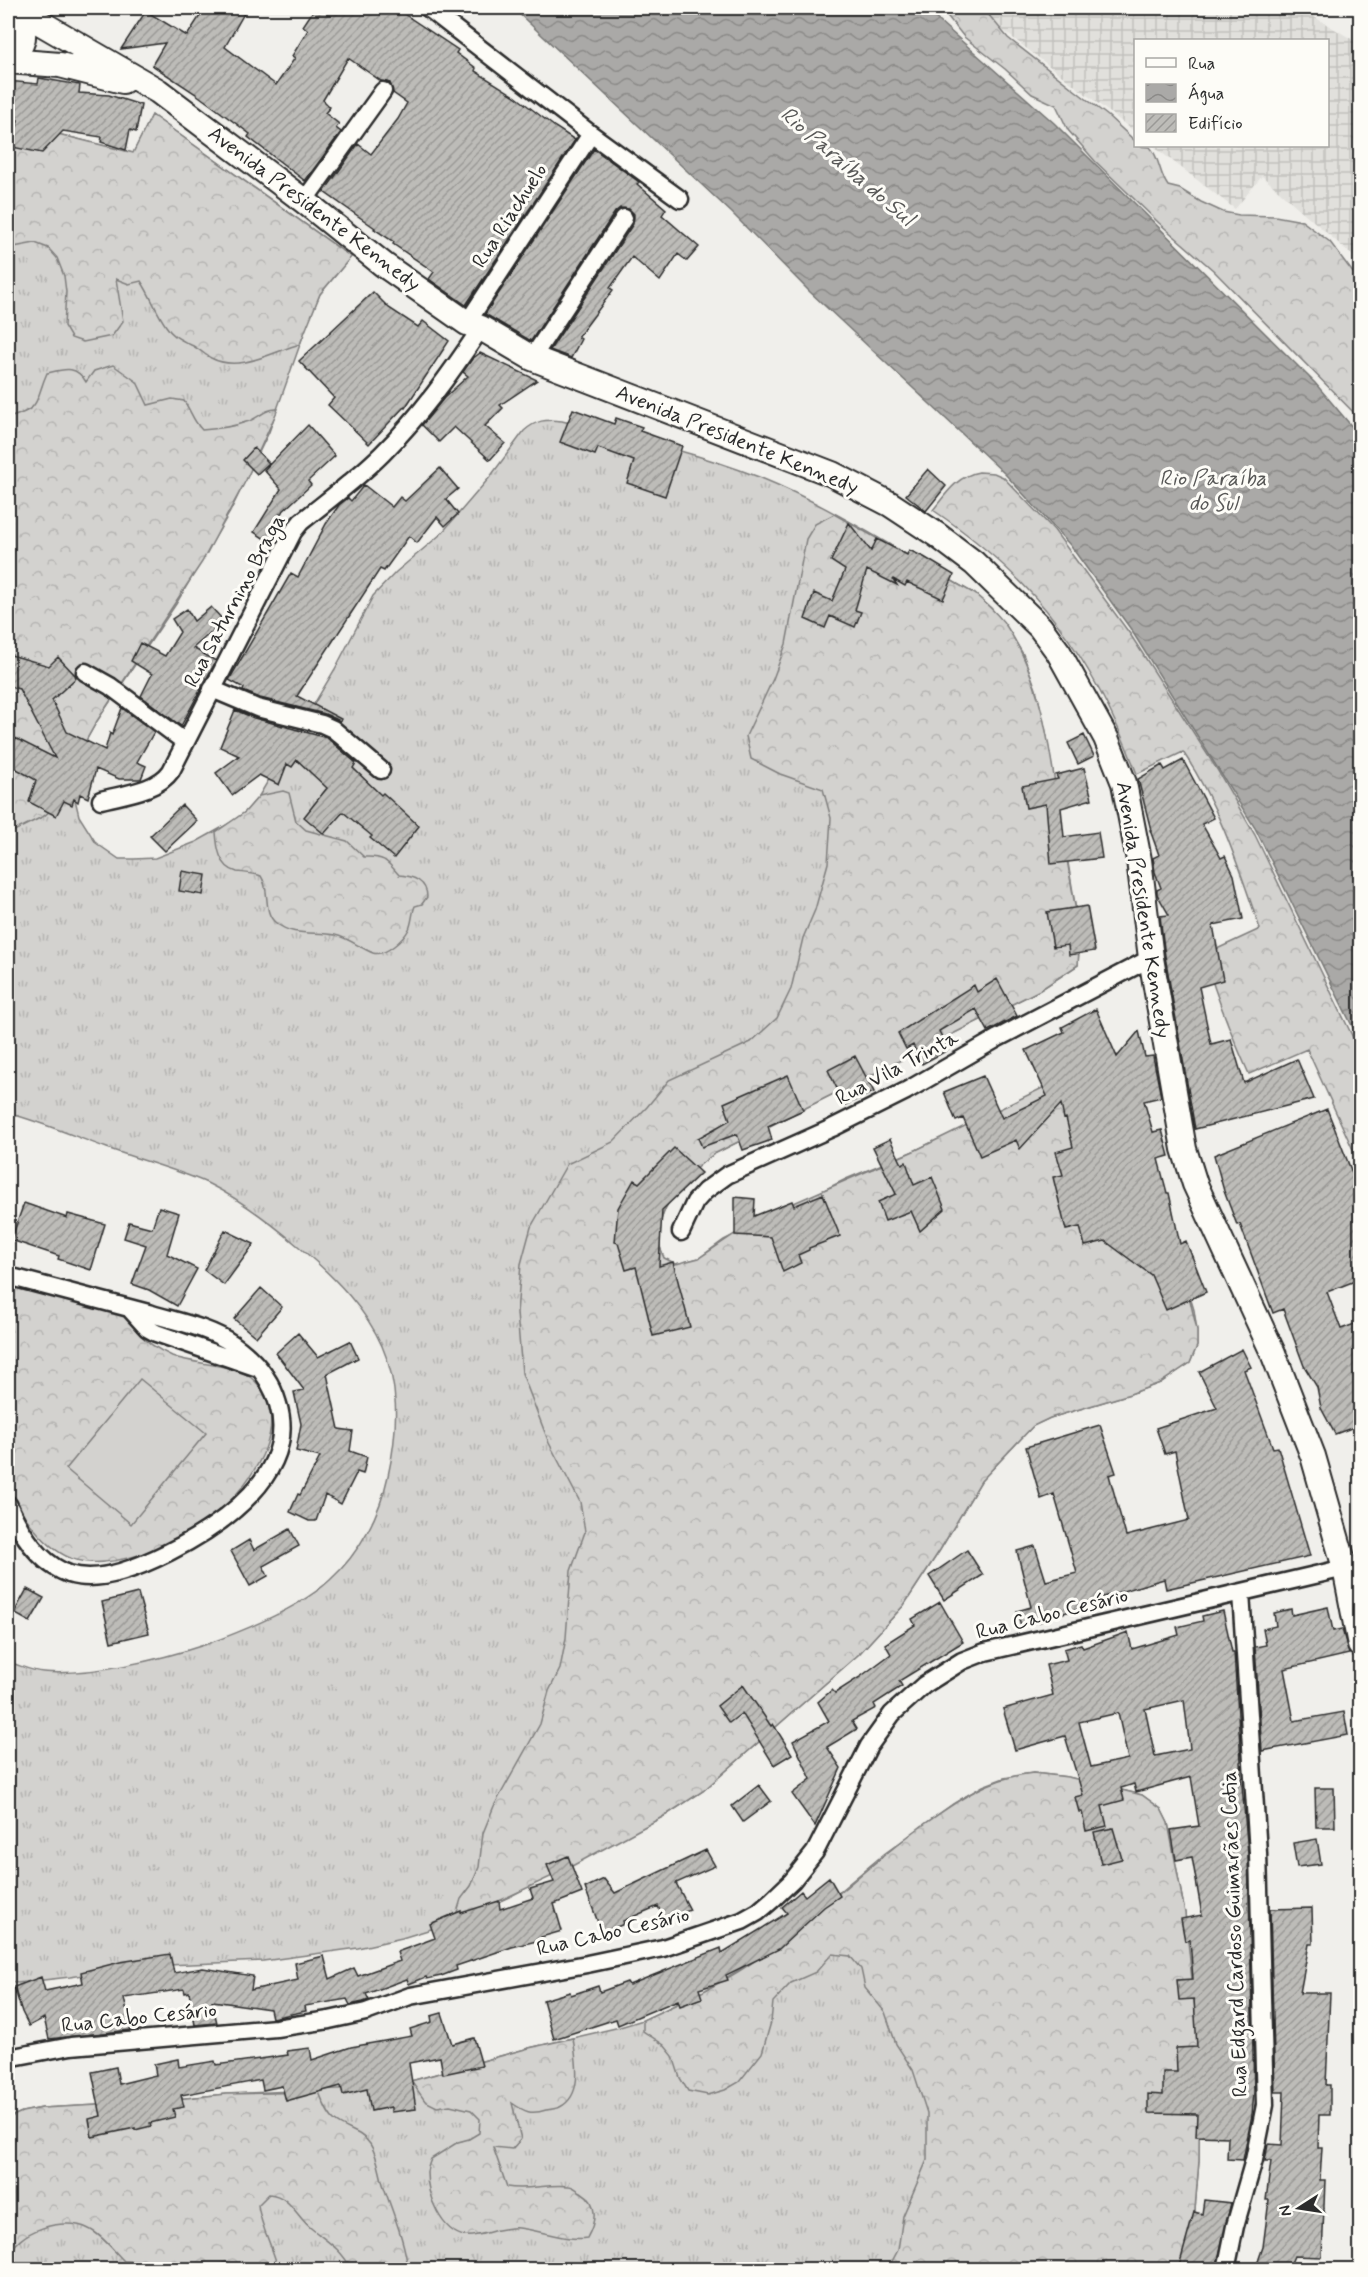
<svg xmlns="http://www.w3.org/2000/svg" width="1368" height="2277" font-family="Mynerve,sans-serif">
<defs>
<pattern id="industrial-grid" width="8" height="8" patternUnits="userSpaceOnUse" patternTransform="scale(1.5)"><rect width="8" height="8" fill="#e1e0dc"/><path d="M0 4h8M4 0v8" fill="none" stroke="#c1c0bd"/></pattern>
<pattern id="grass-tufts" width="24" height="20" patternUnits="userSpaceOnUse" patternTransform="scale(1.5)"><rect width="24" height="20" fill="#d3d2cf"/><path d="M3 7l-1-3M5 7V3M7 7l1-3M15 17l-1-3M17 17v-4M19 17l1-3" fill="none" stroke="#b5b4b2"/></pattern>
<pattern id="forest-crowns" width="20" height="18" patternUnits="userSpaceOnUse" patternTransform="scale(1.5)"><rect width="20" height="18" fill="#d3d2cf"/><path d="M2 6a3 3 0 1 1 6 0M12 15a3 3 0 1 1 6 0" fill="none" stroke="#b5b4b2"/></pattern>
<pattern id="water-waves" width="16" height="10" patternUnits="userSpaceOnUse" patternTransform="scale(1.5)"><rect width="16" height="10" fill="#aaa9a7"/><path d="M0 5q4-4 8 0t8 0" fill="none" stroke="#8b8a88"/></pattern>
<pattern id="building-hatch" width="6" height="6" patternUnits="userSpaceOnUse" patternTransform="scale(1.5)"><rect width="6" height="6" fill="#bdbcb8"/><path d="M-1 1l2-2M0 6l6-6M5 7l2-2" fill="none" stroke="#9a9996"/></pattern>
</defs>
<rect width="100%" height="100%" fill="#f0efeb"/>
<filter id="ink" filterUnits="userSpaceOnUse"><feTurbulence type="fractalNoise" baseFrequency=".0167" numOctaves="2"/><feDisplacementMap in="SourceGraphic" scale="12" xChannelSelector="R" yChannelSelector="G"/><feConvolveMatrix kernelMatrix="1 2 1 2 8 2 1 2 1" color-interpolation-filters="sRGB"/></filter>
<g filter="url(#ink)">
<!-- industrial -->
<path fill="url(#industrial-grid)" d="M993 8H1299L1360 44V262L1262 176 1235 209 1153 146H1328V40H1136L1135 132 987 18Z"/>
<!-- grass -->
<path fill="url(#grass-tufts)" stroke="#7f7e7d" stroke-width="1.5" d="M152 115 351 257 320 294 308 322 269 432 230 512 176 604 97 721 79 753 73 791 79 816 96 843 119 859H134L155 858 196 842 230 823 245 812 259 796 335 669 373 596 396 572 441 534 490 477 524 431C536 420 546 419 562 421 628 437 695 452 759 477 833 507 905 555 975 594L991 608 1006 626 1023 654 1036 689 1046 732 1080 934 1078 965 1040 990 714 1154C683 1176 645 1218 664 1258L676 1264 699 1258 724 1240 846 1179 916 1150 1117 1055 1194 1310 1197 1330V1346L1190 1363 1160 1383 1130 1394 1050 1418 1033 1426 981 1481 940 1550 904 1605 859 1654 703 1791 666 1815 509 1897 454 1922 402 1938 358 1948 263 1961 143 1966 70 1977 17 1983 8 1981V1662C19 1665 31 1671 43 1672 90 1676 159 1660 204 1645 243 1631 299 1609 330 1580 360 1553 380 1514 388 1476 412 1368 378 1314 298 1246 270 1222 240 1199 207 1183 175 1169 140 1160 107 1148 74 1136 41 1122 8 1113V123L30 127 133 153Z
M1033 1773 1068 1777 1142 1795 1161 1809 1168 1823 1185 1913 1200 2056 1199 2161 1190 2269 8 2270V2118L22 2112 42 2108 136 2103 226 2094 383 2087 411 2081 529 2048 620 2027 643 2020 704 1991 761 1957 884 1854 953 1804 983 1786 1004 1778Z"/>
<!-- forest -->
<path fill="url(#forest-crowns)" stroke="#7f7e7d" stroke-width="1.5" d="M941 8H983L1008 38 1108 116 1135 141 1136 146 1150 147C1160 158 1159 174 1168 186L1180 189 1201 202 1223 212 1239 215 1275 216 1302 221 1330 242 1360 282V419L1213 270 1159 223 1095 161 1068 130 1056 105 1032 94 1005 69 964 37Z
M152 115 351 257 320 294 300 344C272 352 239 373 211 358 204 354 198 348 191 345 180 339 173 337 166 326 156 312 151 296 141 281L129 284 116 279 123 321 112 336 83 342 71 338 64 326 66 292 64 276 57 258 48 248 35 243 8 248V123L30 127 133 153Z
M113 365 137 382 148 405 172 399 184 401C191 411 193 421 202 430 217 429 232 427 246 422 258 419 265 408 278 409L246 480 202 562 97 721 79 753 73 791 44 816 8 834V418C43 408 34 402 47 373 65 369 76 365 86 382L94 371Z
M979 472 994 473 1003 477 1054 530 1130 634 1218 771 1255 835 1360 1052V1165L1307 1049 1249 1074C1231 1034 1216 996 1204 955L1260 929C1239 868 1219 805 1183 752L1137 774C1093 657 1037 580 933 510 946 494 957 476 979 472Z
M834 514 975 594C986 604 999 614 1007 627 1043 682 1050 752 1060 816 1066 856 1073 895 1080 934L1078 965 1040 990 714 1154C683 1176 645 1218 664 1258L676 1264 699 1258 757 1219 916 1150 1114 1053 1122 1061 1184 1275 1197 1330V1346L1190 1363 1160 1383 1130 1394 1050 1418 1033 1426 981 1481 940 1550 904 1605 859 1654 703 1791 666 1815 561 1872 454 1922 461 1899 471 1886 479 1867 483 1833 494 1806 540 1724 549 1691 560 1669 566 1638 571 1571 585 1532 580 1502 549 1443 522 1373 517 1313 521 1264 531 1227 567 1164 613 1142 647 1107 669 1080 751 1042 777 1018 791 989 803 938 815 910 828 863 831 818 823 789 780 774 751 759 746 736 773 679 786 644 806 539 815 524Z
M283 791 289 793 296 821 306 830 347 841 364 857C384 856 387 861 399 875 414 876 427 882 427 897L422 904 415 906C412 913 412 923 409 929 404 939 385 957 373 953 360 948 349 938 335 935 315 931 293 937 276 923 262 912 271 891 261 876 253 873 245 873 237 872 219 867 217 847 216 832L245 812 259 796Z
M8 1280C35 1288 63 1296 90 1304 100 1307 113 1308 121 1313 128 1317 133 1327 139 1333 147 1343 161 1351 172 1356 200 1367 242 1361 260 1387 287 1425 259 1468 234 1497 229 1502 224 1509 219 1514 188 1540 116 1571 76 1560 47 1552 18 1512 8 1484 4 1471 8 1444 8 1430 8 1380 8 1330 8 1280Z
M1033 1773 1068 1777 1142 1795 1161 1809 1168 1823 1185 1913 1200 2056 1199 2161 1190 2269H888L898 2250 903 2216 927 2160V2113L913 2070 896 2044 885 2012 865 1988 861 1969 850 1956 832 1954 816 1972 791 1983 773 2002 771 2022 762 2053 739 2082 725 2090 708 2095 688 2091 680 2078 673 2056 664 2045 643 2031V2020C684 2001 727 1982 763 1955 817 1915 865 1868 919 1828 954 1803 988 1777 1033 1773Z
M573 2038C576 2060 584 2095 560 2107 556 2109 550 2109 546 2110 531 2115 525 2112 512 2103L521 2139 512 2149 493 2147 507 2187C528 2191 548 2183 569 2186 573 2186 577 2190 581 2192 599 2203 596 2222 587 2238 564 2241 543 2231 519 2228 498 2226 480 2238 465 2236 441 2232 427 2195 427 2173 427 2169 429 2164 431 2159L458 2142 469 2139 479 2133 480 2119 471 2110 450 2105 437 2107 425 2101 411 2081 529 2048Z
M319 2092C323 2102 327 2114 335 2121 346 2130 361 2131 370 2144 378 2156 379 2171 383 2184 392 2212 405 2240 408 2270L352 2269C338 2247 332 2245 312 2229 296 2217 291 2196 269 2194L258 2205C261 2228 273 2247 278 2269H237L226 2262C193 2275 189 2266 157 2262 146 2261 135 2262 124 2261 113 2250 102 2235 89 2229 64 2216 16 2230 8 2258V2118L22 2112 42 2108 136 2103 226 2094Z"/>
<!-- garden -->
<path fill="#d3d2cf" stroke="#7f7e7d" stroke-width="1.5" d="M140 1379 206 1433 131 1524 66 1469Z"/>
<!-- water -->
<path fill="url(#water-waves)" stroke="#777775" stroke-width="1.5" d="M513 8H922L939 21 1054 123 1315 383 1360 436V1042L1255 828 1130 628 1070 545 1005 474 810 292 732 213Z"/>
<!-- building -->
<path fill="url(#building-hatch)" stroke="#2b2b2b" stroke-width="1.5" fill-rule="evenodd" d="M205 8H247L225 47 276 85 295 58 292 56 308 30 303 26 315 8H395L458 50 456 53 476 68 475 71 515 96 555 127 575 140 466 305 429 279 434 272 393 244 394 242 374 229 375 228 324 192 358 144 371 154 398 119 407 103 393 93 390 83 381 81 348 58 323 100 330 107 325 113 339 124 336 128 341 132 305 181 248 137 250 134 196 94 152 65 165 43 121 49 146 11 187 36Z
M39 78 80 85 79 93 109 95 141 105 136 132 130 130 126 150 101 142 102 137 63 131 42 153 12 147 18 120 8 119V81L38 84Z
M594 149 639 182 637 184 666 209 662 215 699 247 687 261 678 254 660 281 632 257 610 288 613 290 578 337 581 339 571 358 550 350 633 224 634 214 629 209 620 208 615 212 531 341 485 314Z
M373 292 389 308 418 327 423 321 449 341 405 408 404 407 369 444 328 405 334 398 299 361Z
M480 353 537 380 500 405 503 408 485 426 505 443 490 460 454 427 439 442 422 425 444 398 468 376 463 372 472 359Z
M573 409 614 424 616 418 642 427 640 431 682 446 665 496 627 483 634 461 598 448 595 455 560 442Z
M308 425 335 456 308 481 311 485 280 514 286 519 271 543 254 532 281 489 264 470Z
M254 448 269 463 257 474 243 460Z
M440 468 458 489 446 499 458 514 445 526 437 517 417 543 409 536 384 571 380 569 297 696 341 719 340 721 325 714 260 698 243 691 244 688 229 680 291 573 298 577 326 524 339 505 348 498 351 501 364 485 392 507 400 497 405 501Z
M928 469 946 486 926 511 906 495Z
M849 523 871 551 877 539 907 555 909 550 924 557 954 575 943 599 907 582 905 586 893 579 897 585 867 570 855 610 861 612 855 627 830 616 825 628 805 619 814 593 832 601 845 570 831 561Z
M211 607 224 621 193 648 216 661 181 726 141 696 152 674 131 661 140 643 165 656 180 632 172 619 187 609 194 621Z
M11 655 49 666 58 657 75 675 76 678 52 700 67 732 105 750 110 733 112 735 122 708 154 732 137 762 146 766 141 779H119L96 769 88 798 80 794 78 802 74 799 72 805 64 801 56 816 29 802 36 780 8 764V752L15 738 55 758 19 689 8 686V666Z
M235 710 254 718 327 738 356 763 353 768 381 795 383 793 419 826 394 858 370 838 372 836 343 812 324 834 304 817 327 788 297 760 292 767 287 764 279 785 259 775 232 795 216 773 239 756 220 747Z
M1084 735 1094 756 1078 764 1068 743Z
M1183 760 1214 818 1202 824 1221 858 1225 856 1234 875 1243 919 1213 925 1223 980 1199 987 1211 1044 1231 1039 1244 1083 1297 1059 1314 1099 1195 1129 1165 956 1160 916 1169 915 1157 894V890L1161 888 1155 872 1153 858 1159 855 1150 830H1151L1138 779 1162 765 1165 770Z
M1084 768 1092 799 1061 808 1064 837 1098 832 1102 858 1051 864 1046 804 1026 808 1022 786 1058 779 1056 775Z
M182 805 197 821 165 851 150 836Z
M182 871 206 875 203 895 179 891Z
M1087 906 1095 951 1069 955 1068 945 1053 947 1047 912Z
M997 979 1017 1016 988 1031 976 1009 939 1031 948 1050 922 1064 913 1045 906 1049 898 1033 974 985 977 992Z
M1096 1009 1117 1057 1139 1031 1145 1057 1153 1056 1161 1097 1144 1101 1153 1132 1162 1130 1169 1156 1158 1159 1167 1193H1169L1180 1244 1186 1241 1206 1292 1166 1310 1151 1275 1105 1241 1085 1246 1080 1227 1066 1230 1053 1177 1063 1175 1056 1152 1073 1147 1066 1118 1064 1119 1061 1104 1020 1149 1016 1140 980 1156 963 1118 956 1121 944 1092 983 1076 1002 1118 1047 1096 1026 1050 1064 1032 1062 1027Z
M855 1056 874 1092 845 1105 828 1070Z
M788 1075 803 1110 768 1126 772 1140 743 1150 737 1134 702 1147 698 1138 730 1120 724 1103Z
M1327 1109 1360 1193V1279L1327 1292 1341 1329 1360 1322V1425L1335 1434 1321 1408 1317 1387 1304 1366 1283 1309 1273 1313 1240 1224 1237 1225 1224 1191 1214 1155Z
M890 1139 902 1164 906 1162 914 1185 932 1177 945 1209 920 1231 911 1211 885 1221 878 1202 896 1194 873 1147Z
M674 1148 701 1173 662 1210 659 1266 673 1262 690 1327 653 1336 636 1267 626 1270 618 1243 615 1242 618 1208 634 1180 639 1183Z
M823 1194 840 1236 809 1248V1250L798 1255 801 1263 783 1272 771 1237 735 1235V1197L755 1199 754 1216 792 1201 794 1206Z
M24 1203 67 1218 68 1214 105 1224 91 1270 58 1259 59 1256 11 1240Z
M159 1207 179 1213 167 1254 197 1269 177 1306 149 1290 132 1284 146 1245 124 1238 129 1222 152 1228Z
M225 1230 254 1244 224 1285 204 1270Z
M261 1288 282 1307 256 1337 234 1319Z
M298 1333 318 1357 350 1341 358 1358 327 1374 339 1429 353 1431 350 1451 367 1457 363 1474 357 1472 341 1504 325 1495 316 1521H309L290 1512 298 1494 300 1495 320 1457 296 1451 301 1424 294 1392 304 1390 276 1353Z
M1242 1349 1251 1367 1244 1370 1273 1448 1278 1447 1310 1556 1166 1589 1164 1579 1079 1604 1080 1609 1042 1618 1043 1621 1021 1626 1017 1611 1031 1607 1017 1551 1035 1546 1046 1581 1077 1573 1054 1494 1041 1499 1026 1447 1100 1425 1116 1473 1109 1475 1126 1536 1189 1520 1175 1451 1165 1454 1156 1428 1217 1408 1199 1372Z
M290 1529 299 1546 263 1566 268 1576 250 1586 231 1551 249 1540 254 1550Z
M967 1550 983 1575 944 1600 929 1576Z
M27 1589 44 1598 30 1622 14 1613Z
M138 1593 149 1633 111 1642 102 1602Z
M940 1602 963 1642 899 1681 902 1686 874 1704 876 1708 852 1721 857 1729 827 1747 841 1768 815 1826 792 1794 811 1779 793 1741 829 1721 818 1702 832 1690 835 1693 860 1677 891 1654 885 1644 915 1625 912 1619Z
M1328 1607 1333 1631 1342 1629 1349 1654 1284 1669 1294 1721 1344 1712 1348 1735 1262 1751 1255 1647 1266 1645 1263 1629 1276 1626 1274 1613 1291 1609 1292 1615Z
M1223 1611 1232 1652H1234L1241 1761 1240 1762 1248 1853 1254 2092 1252 2115 1243 2160 1227 2159 1228 2137 1196 2136 1197 2114 1148 2113V2094L1163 2095V2072H1177L1176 2048 1197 2047 1194 1999 1179 2000 1177 1980 1193 1979 1190 1940 1185 1941 1181 1919 1202 1915 1192 1857 1176 1860 1171 1830 1199 1826 1191 1777 1136 1792 1134 1784 1121 1788 1124 1800 1102 1806 1107 1826 1086 1831 1082 1812H1079L1075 1797 1083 1795 1065 1736 1015 1750 1003 1709 1053 1695 1046 1665 1067 1660 1064 1649 1081 1644 1083 1648 1128 1632 1132 1649 1179 1635 1177 1627 1203 1621 1202 1616ZM1184 1700 1190 1749 1155 1756 1145 1709ZM1118 1713 1128 1759 1091 1767 1079 1722Z
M743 1685 771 1726 773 1724 792 1754 774 1765 742 1713 729 1723 717 1706Z
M759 1785 771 1801 743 1822 732 1806Z
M1315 1788H1334L1335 1827H1316Z
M1113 1828 1122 1859 1101 1864 1094 1832Z
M1317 1839 1321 1864 1297 1867 1293 1843Z
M706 1850 715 1866 676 1883 690 1910 664 1921 658 1906 623 1921 624 1924 602 1933 585 1888 604 1879 615 1893Z
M568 1856 582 1893 554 1904 562 1931 541 1937V1940L512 1947 456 1966 457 1970 441 1976 427 1979 426 1977 409 1984 407 1979 366 1994 369 2000 363 2002 350 2005 347 1999 305 2006 306 2011 272 2018 270 2009 212 2001 217 2023 195 2025 189 1992 185 1993 184 1989 124 1998 131 2030 49 2039 44 2018 29 2026 22 2012 14 1987 41 1977 45 1991 83 1983 81 1972 120 1962 170 1954 174 1973 203 1968 253 1976 251 1990 298 1980 295 1963 324 1956 330 1979 354 1968 358 1976 400 1961 397 1952 435 1938 430 1924 461 1911V1913L499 1901 500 1909 533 1898 530 1889 554 1882 547 1865Z
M829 1877 840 1896 824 1907 779 1949 726 1975 728 1980 699 1989 702 1998 680 2006 678 2000 618 2025 616 2019 554 2039 543 2000 570 1992 571 1995 598 1986 600 1992 627 1982 629 1985 721 1948 722 1953 787 1913 782 1907 801 1891 805 1896Z
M1312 1908 1313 1944H1309L1300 1993H1330L1326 2085H1330V2115H1319L1318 2147H1322L1320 2180H1325L1322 2257 1294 2256 1288 2270H1255L1263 2247 1269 2200H1266L1271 2161H1265L1268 2144 1282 2145 1284 2092H1275L1270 1909Z
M442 2013 452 2044 474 2038 482 2066 443 2074 440 2057 409 2063 416 2109 391 2112V2107L371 2111 367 2089 343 2095 341 2086 286 2101 282 2086 263 2090 261 2080 181 2095 184 2107 173 2109 175 2117 150 2123 151 2126 135 2130V2128L92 2137 89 2119 101 2116 92 2072 116 2067 119 2084 156 2075 154 2064 178 2059 179 2067 215 2061 216 2065 288 2055 287 2051 310 2048 312 2060 351 2047 412 2036 410 2029 432 2022 431 2016Z
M1204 2200 1231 2203 1216 2270H1178L1194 2212 1202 2214Z"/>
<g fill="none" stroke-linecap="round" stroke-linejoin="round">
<!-- minor casing -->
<g stroke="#2b2b2b" stroke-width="21">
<path id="minor" d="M428 8 591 134 467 323
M591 134 680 199
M304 201 383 91
M532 358 624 218
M85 672 110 686 185 742
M212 689 257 708 322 724 333 729 381 770
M101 800C124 794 157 791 171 771L293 532 301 522C328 500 357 479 382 454 420 416 451 373 481 328
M681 1232 695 1202 705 1191 727 1175 832 1128 906 1091 998 1038 1151 958
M8 1276C56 1289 104 1301 152 1314 179 1322 210 1328 233 1344 254 1359 271 1379 278 1404 299 1473 221 1526 169 1552 141 1566 101 1584 69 1574 38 1563 20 1532 8 1504
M129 1308 147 1328 156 1333 255 1367
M8 2058 71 2046 276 2028 329 2020 366 2012 410 1996 587 1964 663 1948 742 1921 758 1912 772 1900 792 1881 815 1852 869 1746 892 1714 924 1685 962 1661 985 1652 1345 1568
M1226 2270 1235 2226 1254 2160 1265 2105 1258 1853 1241 1593"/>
</g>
<!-- secondary casing -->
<g stroke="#2b2b2b" stroke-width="28">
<path id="secondary" d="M15 8 158 91 304 201 384 265 467 323 481 328 532 358 832 474 890 504 937 535 974 563 1040 627 1059 653 1106 738 1124 783 1139 860 1151 958 1184 1149 1195 1184 1273 1353 1313 1456 1345 1568 1360 1645
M8 56C30 46 25 24 12 8
M8 61 60 65 123 81"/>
</g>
<!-- minor -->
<use href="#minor" stroke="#fdfcf7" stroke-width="16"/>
<!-- secondary -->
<use href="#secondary" stroke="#fdfcf7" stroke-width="24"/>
</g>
</g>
<g text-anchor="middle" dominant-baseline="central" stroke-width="6" stroke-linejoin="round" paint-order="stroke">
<!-- street labels -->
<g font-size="21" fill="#2b2b2b" stroke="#fdfcf7">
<text transform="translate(314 209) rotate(37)">Avenida Presidente Kennedy</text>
<text transform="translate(510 216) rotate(-57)">Rua Riachuelo</text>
<text transform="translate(737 440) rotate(22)">Avenida Presidente Kennedy</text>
<text transform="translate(235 601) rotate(-62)">Rua Saturnino Braga</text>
<text transform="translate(1143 910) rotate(81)">Avenida Presidente Kennedy</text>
<text transform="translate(897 1068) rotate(-28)">Rua Vila Trinta</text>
<text transform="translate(1052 1614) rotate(-14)">Rua Cabo Cesário</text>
<text transform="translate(613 1932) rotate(-13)">Rua Cabo Cesário</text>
<text transform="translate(1235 1934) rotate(-92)">Rua Edgard Cardoso Guimarães Cotia</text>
<text transform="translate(139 2018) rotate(-6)">Rua Cabo Cesário</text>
</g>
<!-- water labels -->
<g font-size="22" font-style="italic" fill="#575756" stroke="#fdfcf7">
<text transform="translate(847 167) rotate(41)">Rio Paraíba do Sul</text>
<text x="1213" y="479">Rio Paraíba<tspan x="1213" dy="25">do Sul</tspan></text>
</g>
</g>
<!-- margin -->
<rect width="1368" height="2277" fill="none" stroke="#fdfcf7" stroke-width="30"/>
<rect x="15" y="15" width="1338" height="2247" fill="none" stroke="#2b2b2b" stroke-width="2" filter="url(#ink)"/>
<!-- legend -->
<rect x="1134" y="39" width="195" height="108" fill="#fdfcf7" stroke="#a9a8a5" stroke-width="1.5"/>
<rect x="1146" y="58" width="30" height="9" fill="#fdfcf7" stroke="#a9a8a5" stroke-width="1.5"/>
<text x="1188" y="69" font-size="18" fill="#2b2b2b">Rua</text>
<rect x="1146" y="84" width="30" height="18" fill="url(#water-waves)" stroke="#a9a8a5" stroke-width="1.5"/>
<text x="1188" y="99" font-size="18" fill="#2b2b2b">Água</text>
<rect x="1146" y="114" width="30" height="18" fill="url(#building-hatch)" stroke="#a9a8a5" stroke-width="1.5"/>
<text x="1188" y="129" font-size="18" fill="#2b2b2b">Edifício</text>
<!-- north arrow -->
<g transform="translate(1299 2208) rotate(258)" stroke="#fdfcf7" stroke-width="4.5" paint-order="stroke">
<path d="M0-4.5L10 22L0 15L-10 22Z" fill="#2b2b2b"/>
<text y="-9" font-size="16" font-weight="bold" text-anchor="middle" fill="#2b2b2b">N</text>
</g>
</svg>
